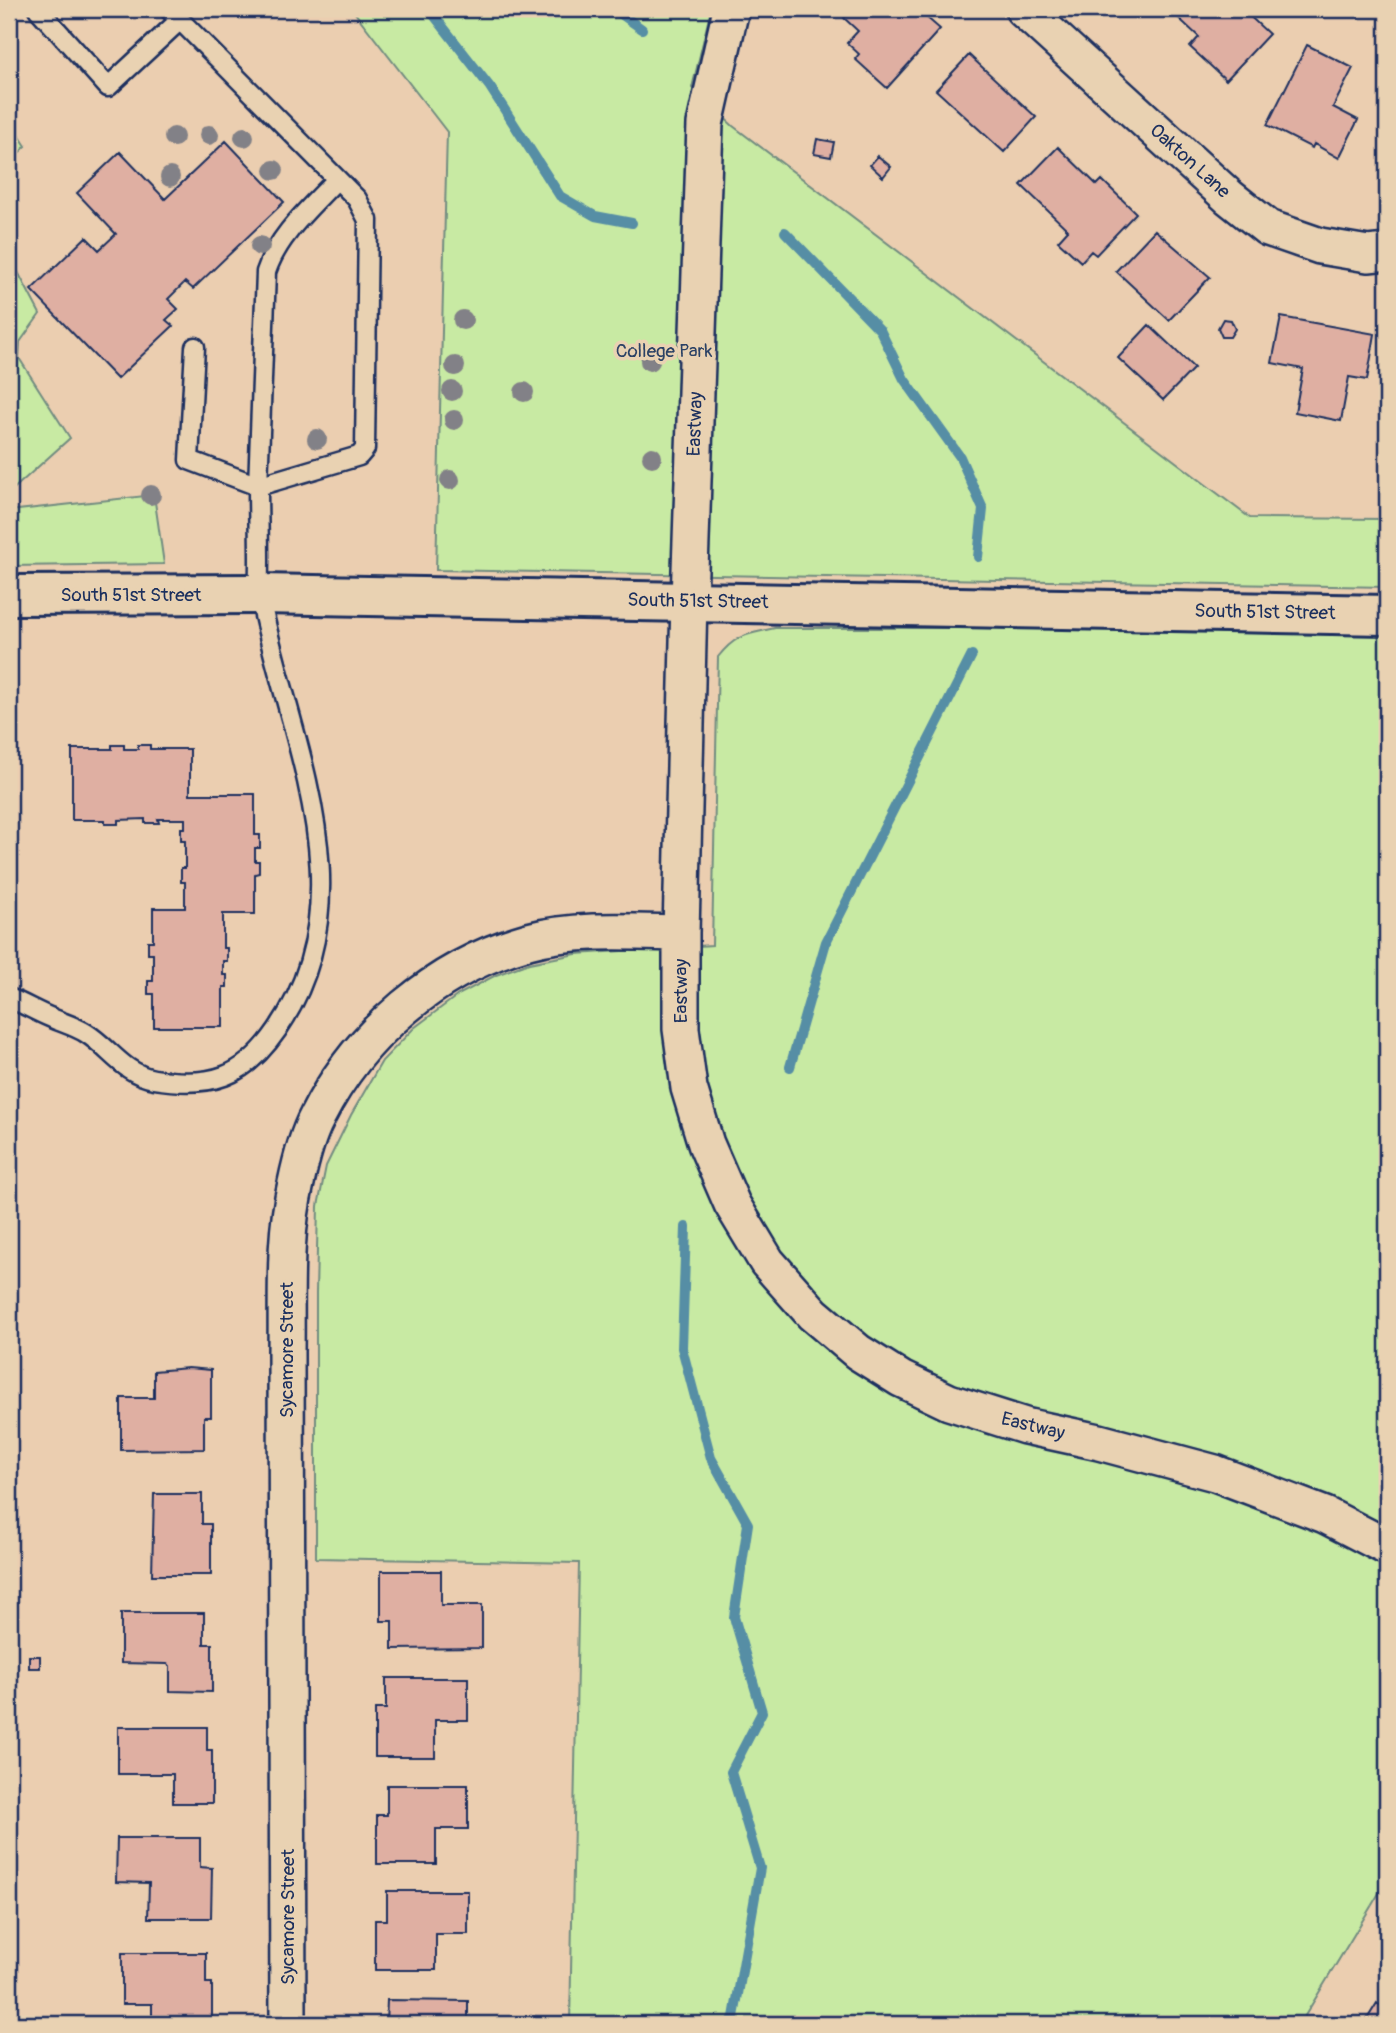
<svg xmlns="http://www.w3.org/2000/svg" width="1396" height="2033" font-family="Pangolin,sans-serif">
<rect width="100%" height="100%" fill="#ebceb0"/>
<filter id="ink" filterUnits="userSpaceOnUse"><feTurbulence type="fractalNoise" baseFrequency=".0143" numOctaves="2"/><feDisplacementMap in="SourceGraphic" scale="14" xChannelSelector="R" yChannelSelector="G"/><feConvolveMatrix kernelMatrix="1 2 1 2 8 2 1 2 1" color-interpolation-filters="sRGB"/></filter>
<g filter="url(#ink)">
<!-- green -->
<path fill="#c8eaa3" stroke="#728c80" stroke-width="2" d="M352 9H711L692 88 733 126 1250 518 1387 519V587L436 570 447 132Z
M9 120 26 146 9 162Z
M9 255 40 314 20 342 19 358 70 438 9 493Z
M154 495 164 564 9 566V511Z
M775 628H989L1387 635V1880L1300 2024H570L579 1563 316 1558V1293L318 1206 326 1166 351 1115 382 1061 414 1028 458 995 496 975 529 963 576 954 712 945 718 657C737 633 747 635 775 628Z"/>
<g fill="none" stroke-linecap="round" stroke-linejoin="round">
<!-- stream -->
<path stroke="#568ea5" stroke-width="10" d="M429 9 490 87 560 196 595 216 632 223
M614 9 642 29
M785 232 880 330 904 379 960 457 983 509 978 557
M790 1067 826 942 972 655
M686 1227 682 1348 711 1458 748 1524 734 1617 762 1712 731 1772 760 1868 734 2017 730 2024"/>
</g>
<!-- building -->
<path fill="#dfafa2" stroke="#1b2f5e" stroke-width="2" d="M853 9H917L940 29 887 88 855 59 859 54 847 43 858 31 844 18Z
M1169 9H1242L1269 34 1226 80 1190 47 1199 37Z
M1307 45 1353 68 1333 107 1358 120 1339 158 1314 144 1312 148 1267 125Z
M969 55 1036 117 1004 152 936 90Z
M817 139 834 142 831 157 814 154Z
M226 141 284 202 193 289 185 282 168 299 178 309 166 320 173 326 117 379 31 290 86 237 99 250 116 234 77 193 120 152 165 199Z
M1058 147 1097 185 1102 180 1136 213 1096 255 1091 251 1081 262 1058 241 1068 230 1021 185Z
M878 156 891 167 883 177 870 165Z
M1155 230 1210 277 1169 320 1116 271Z
M1281 317 1375 334 1367 380 1349 377 1341 421 1295 412 1303 369 1272 363Z
M1223 319 1231 320 1235 329 1230 337H1222L1218 328Z
M1149 325 1194 368 1163 400 1118 358Z
M112 745H124V749H138V745H150V749H190V794H255V835H260V848H255V861H259V873L255 874V914H223V948H227V961H223V975H227V987H223V1027H154V994H148V981H153V954H148V941H153V908H185V882H181V868H185V841H181V828H185V819H158L159 823H145V819L118 820V824H105V820H72V749H112Z
M188 1368 211 1370V1417H204V1449L121 1450V1398H154V1371Z
M154 1494H202V1524H211V1575H152Z
M381 1571H441V1605H482V1648L392 1649V1621H381Z
M121 1613H204V1644H212V1692L170 1691V1666L167 1664 121 1663Z
M29 1656H40V1668H29Z
M386 1678H468V1720H435V1757H375V1709H386Z
M118 1727H207V1750H212V1803H173V1774H118Z
M387 1785H468V1829H436V1864H377V1815H387Z
M117 1838H200V1867L212 1868 211 1918H148L149 1883 116 1882Z
M387 1891H468V1934H436V1970H375V1920H387Z
M122 1953H206V1983H212V2024H152V2004H122Z
M387 2000 468 2001V2024H386Z
M1377 2003 1387 2010V2024H1364Z"/>
<g fill="none" stroke-linecap="round" stroke-linejoin="round">
<!-- service casing -->
<g stroke="#1b2f5e" stroke-width="23">
<path id="service" d="M38 9 108 87 180 20
M195 347 189 460 258 486 266 272C278 235 311 207 337 179
M9 998C24 1004 37 1012 52 1018 63 1023 75 1026 86 1033 110 1048 124 1074 154 1079 211 1088 244 1078 277 1030 370 895 288 739 260 597 258 585 259 572 259 560 259 535 258 511 258 486L359 456 365 449 368 220 357 199 169 9"/>
</g>
<!-- minor casing -->
<g stroke="#1b2f5e" stroke-width="40">
<path id="minor" d="M731 9 705 124 689 600 681 933V1029L689 1088 706 1144 732 1204 767 1262 813 1314 858 1352 901 1379 949 1402 1025 1426 1099 1442 1215 1473 1325 1515 1387 1547
M1023 9 1229 197 1268 228 1320 246 1368 254 1387 252
M288 2024 286 1353C287 1297 283 1238 296 1183 300 1164 308 1134 317 1117 359 1033 437 967 528 941 576 928 632 932 681 933"/>
</g>
<!-- tertiary casing -->
<g stroke="#1b2f5e" stroke-width="44">
<path id="tertiary" d="M9 595 260 594 1387 615"/>
</g>
<!-- service -->
<use href="#service" stroke="#e9d2b2" stroke-width="18"/>
<!-- minor -->
<use href="#minor" stroke="#e9d2b2" stroke-width="35"/>
<!-- tertiary -->
<use href="#tertiary" stroke="#e9d2b2" stroke-width="38"/>
</g>
<!-- trees -->
<g fill="#828187">
<circle cx="209" cy="135" r="10"/>
<circle cx="174" cy="137" r="10"/>
<circle cx="244" cy="137" r="10"/>
<circle cx="274" cy="170" r="10"/>
<circle cx="170" cy="177" r="10"/>
<circle cx="260" cy="246" r="10"/>
<circle cx="463" cy="320" r="10"/>
<circle cx="650" cy="361" r="10"/>
<circle cx="455" cy="366" r="10"/>
<circle cx="452" cy="391" r="10"/>
<circle cx="524" cy="392" r="10"/>
<circle cx="454" cy="420" r="10"/>
<circle cx="317" cy="439" r="10"/>
<circle cx="652" cy="457" r="10"/>
<circle cx="450" cy="480" r="10"/>
<circle cx="151" cy="495" r="10"/>
</g>
</g>
<g text-anchor="middle" dominant-baseline="central" stroke-width="7" stroke-linejoin="round" paint-order="stroke">
<!-- street labels -->
<g font-size="19" fill="#1b2f5e" stroke="#e9d2b2">
<text transform="translate(1190 161) rotate(42)">Oakton Lane</text>
<text transform="translate(695 424) rotate(-88)">Eastway</text>
<text x="131" y="595">South 51st Street</text>
<text transform="translate(698 601) rotate(1)">South 51st Street</text>
<text transform="translate(1265 612) rotate(1)">South 51st Street</text>
<text transform="translate(681 991) rotate(-90)">Eastway</text>
<text transform="translate(287 1350) rotate(-90)">Sycamore Street</text>
<text transform="translate(1033 1426) rotate(14)">Eastway</text>
<text transform="translate(288 1917) rotate(-90)">Sycamore Street</text>
</g>
<!-- park labels -->
<g font-size="19" fill="#2c4265" stroke="#e9d2b2">
<text x="664" y="351">College Park</text>
</g>
</g>
<!-- margin -->
<rect width="1396" height="2033" fill="none" stroke="#e9d2b2" stroke-width="35"/>
<rect x="18" y="18" width="1361" height="1998" fill="none" stroke="#1b2f5e" stroke-width="2.5" filter="url(#ink)"/>
</svg>
